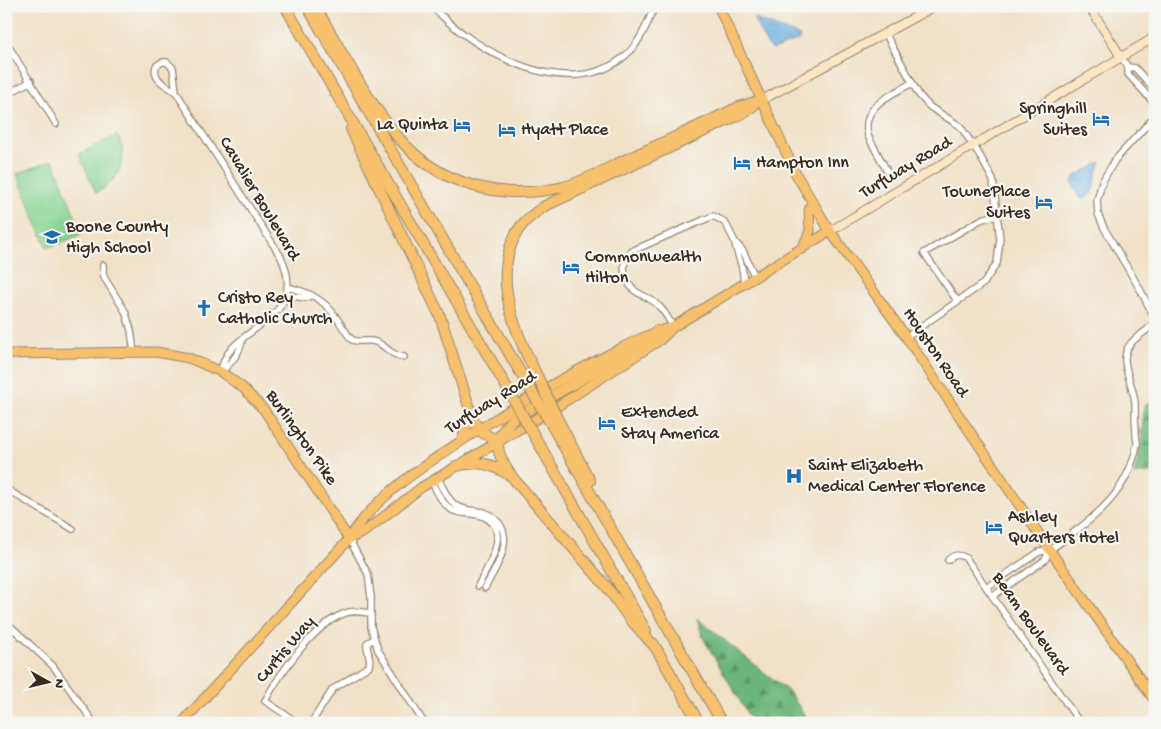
<svg xmlns="http://www.w3.org/2000/svg" width="1161" height="729" font-family="'Gochi Hand',sans-serif">
<defs>
<pattern id="forest-firs" width="22" height="20" patternUnits="userSpaceOnUse" patternTransform="scale(1.25)"><rect width="22" height="20" fill="#6cb67c"/><path d="M5 1l3.5 6h-7zM16 11l3.5 6h-7z" fill="#5a9465"/></pattern>
<pattern id="water-ripples" width="26" height="14" patternUnits="userSpaceOnUse" patternTransform="scale(1.25)"><rect width="26" height="14" fill="#6cb0e2"/><path d="M2 4q2-2 4 0t4 0M15 11q2-2 4 0t4 0" fill="none" stroke="#5a8fb7"/></pattern>
</defs>
<rect width="100%" height="100%" fill="#f6f6f2"/>
<filter id="ink" filterUnits="userSpaceOnUse"><feTurbulence type="fractalNoise" baseFrequency=".02" numOctaves="2"/><feDisplacementMap in="SourceGraphic" scale="10" xChannelSelector="R" yChannelSelector="G"/><feConvolveMatrix kernelMatrix="1 2 1 2 8 2 1 2 1" color-interpolation-filters="sRGB"/></filter>
<filter id="wash" filterUnits="userSpaceOnUse"><feTurbulence type="fractalNoise" baseFrequency=".0096" numOctaves="4" result="noise"/><feDisplacementMap in="SourceGraphic" scale="20" xChannelSelector="R" yChannelSelector="G"/><feGaussianBlur stdDeviation="1.12" result="paint"/><feColorMatrix in="noise" values="0 0 0 0 0 0 0 0 0 0 0 0 0 0 0 0 0 1.4 0 .05"/><feComposite in="paint" operator="in"/></filter>
<g filter="url(#wash)">
<rect width="100%" height="100%" fill="#f1e1c7"/>
<!-- forest -->
<path fill="url(#forest-firs)" stroke="#54704d" d="M1155 400V472L1134 475 1141 445 1144 405Z
M697 618 789 692 810 723H753L703 638Z"/>
<!-- park -->
<path fill="#86d492" stroke="#607f58" d="M117 135C131 157 118 182 96 193L79 154Z
M53 160 82 234 47 248 17 174Z"/>
<!-- water -->
<path fill="url(#water-ripples)" stroke="#546d80" d="M753 18 800 36 799 40 772 50 766 43Z
M1101 162 1097 173 1094 191 1085 199 1079 198 1072 182 1074 177Z"/>
</g>
<g filter="url(#ink)">
<g fill="none" stroke-linecap="round" stroke-linejoin="round">
<!-- minor casing -->
<g stroke="#968672" stroke-width="8">
<path id="minor" d="M432 6C474 52 570 105 626 55 641 42 647 23 655 6
M885 33 919 95 930 107 960 126 979 154 993 180 1000 239 997 263 984 283 906 337
M6 42 56 124
M1121 57 1128 67 1135 68 1155 90
M1128 67V74L1155 104
M176 92 173 68 167 62H162L156 66C152 80 166 85 176 92L281 257C312 325 226 324 221 372
M6 95 31 81
M888 173 868 136C860 106 891 95 912 83
M735 244C738 258 745 269 743 285
M103 265V273L105 279 125 311 131 330 134 352
M287 287C308 292 324 299 336 317 341 324 346 333 352 340 360 343 368 339 376 342 387 346 389 355 404 357
M286 295 306 298 310 296
M958 302 924 253 982 219 998 215
M673 327C668 318 663 308 654 302 648 297 640 295 634 290 623 279 619 259 634 250L713 216 723 221 727 226 735 242 743 251 755 277
M221 372C230 364 241 352 242 340
M438 478C442 486 447 498 454 504 462 511 474 510 484 512 490 514 495 518 499 523 514 543 494 570 485 588
M432 482C437 492 442 504 452 510 461 515 472 512 482 516 514 528 487 568 478 586
M6 489 73 529
M349 539 368 574 371 597V627L378 650 424 723
M948 560C954 554 959 554 966 558L1080 723
M987 587 1039 552 1050 550
M993 596 1045 560 1050 550C1090 520 1127 498 1137 444 1137 441 1136 437 1136 433 1135 423 1135 413 1135 403 1134 389 1124 370 1125 358 1127 334 1153 335 1154 317L1141 291 1104 228 1098 214 1097 201 1102 182 1115 160 1155 116
M6 622 53 666 94 723
M298 723 265 701C280 673 313 626 343 614 352 610 361 612 370 613
M311 723 333 689 369 666C372 658 366 651 367 643L374 639"/>
</g>
<!-- secondary casing -->
<g stroke="#968672" stroke-width="10">
<path id="secondary" d="M1089 6 1121 57
M762 100 935 6
M830 231 1155 37"/>
</g>
<!-- primary casing -->
<g stroke="#968672" stroke-width="11">
<path id="primary" d="M718 6 797 176 830 231 906 337 1047 546 1155 701
M802 249 810 231 809 211 812 201
M6 354 156 352 189 358 221 372 243 388 264 410 349 539
M349 539 364 532 422 487 558 406 660 340 673 327 830 231
M182 723 349 539C374 497 423 466 463 440 505 412 548 386 594 362 620 349 645 334 673 327"/>
</g>
<!-- motorway casing -->
<g stroke="#968672" stroke-width="12">
<path id="motorway" d="M285 6 514 400
M307 6 530 389
M315 6C341 50 365 98 398 137 439 186 502 201 563 187 584 182 606 169 625 160 663 143 701 125 739 107L762 100
M351 129 440 316 474 422 483 433 498 441
M656 331 650 337 619 357 513 419C490 440 497 455 512 477L606 586 630 619 656 648
M541 384C519 339 489 281 517 232 523 221 535 213 545 206L741 114 753 106
M556 416 590 481
M548 419 722 723
M531 430 646 631
M463 439 470 413
M456 466C479 461 489 462 509 475
M653 643 699 723"/>
</g>
<!-- minor -->
<use href="#minor" stroke="#fff" stroke-width="5.5"/>
<!-- secondary -->
<use href="#secondary" stroke="#fce6c4" stroke-width="8"/>
<!-- primary -->
<use href="#primary" stroke="#f7c06c" stroke-width="9"/>
<!-- motorway -->
<use href="#motorway" stroke="#f7c06c" stroke-width="10"/>
<!-- motorway-bridge casing -->
<g stroke="#968672" stroke-width="12" stroke-linecap="butt">
<path id="motorway-bridge" d="M541 384 556 416
M530 389 548 419
M514 400 531 430"/>
</g>
<!-- motorway-bridge -->
<use href="#motorway-bridge" stroke="#f7c06c" stroke-width="10"/>
</g>
</g>
<!-- icons -->
<defs>
<g id="hotel-bare" transform="scale(1.35)"><path d="M-6-4.5h1.5V1H6V5H4.5V3h-9V5H-6ZM-4 0a1.8 1.8 0 1 1 3.6 0ZM.5 0V-2.5h3Q6-2.5 6 0Z" fill="#1f6fb2" stroke="#f6f6f2" stroke-width="2.5" paint-order="stroke"/></g>
<g id="school-bare" transform="scale(1.35)"><path d="M0-5L7-2L0 1L-7-2ZM-4 1L0 2.5L4 1V4Q0 6-4 4Z" fill="#1f6fb2" stroke="#f6f6f2" stroke-width="2.5" paint-order="stroke"/></g>
<g id="church-bare" transform="scale(1.35)"><path d="M-1.2-6h2.4v3.5h3.3v2.4h-3.3V6h-2.4V-.1h-3.3v-2.4h3.3Z" fill="#1f6fb2" stroke="#f6f6f2" stroke-width="2.5" paint-order="stroke"/></g>
<g id="hospital-bare" transform="scale(1.35)"><path d="M-5-5h3v3.5h4V-5h3V5h-3V1.5h-4V5h-3Z" fill="#1f6fb2" stroke="#f6f6f2" stroke-width="2.5" paint-order="stroke"/></g>
</defs>
<g fill-rule="evenodd">
<use href="#hotel-bare" x="1101" y="119"/>
<use href="#hotel-bare" x="462" y="125"/>
<use href="#hotel-bare" x="507" y="130"/>
<use href="#hotel-bare" x="742" y="163"/>
<use href="#hotel-bare" x="1044" y="202"/>
<use href="#school-bare" x="52" y="237"/>
<use href="#hotel-bare" x="571" y="267"/>
<use href="#church-bare" x="204" y="308"/>
<use href="#hotel-bare" x="607" y="423"/>
<use href="#hospital-bare" x="794" y="476"/>
<use href="#hotel-bare" x="994" y="527"/>
</g>
<g text-anchor="middle" dominant-baseline="central" stroke-width="4.5" stroke-linejoin="round" paint-order="stroke">
<!-- poi labels -->
<g font-size="18" fill="#3b2a1e" stroke="#f6f6f2" text-anchor="start">
<text x="1087" y="109" text-anchor="end">Springhill<tspan x="1087" dy="21">Suites</tspan></text>
<text x="448" y="125" text-anchor="end">La Quinta</text>
<text x="521" y="130">Hyatt Place</text>
<text x="756" y="163">Hampton Inn</text>
<text x="1030" y="192" text-anchor="end">TownePlace<tspan x="1030" dy="21">Suites</tspan></text>
<text x="66" y="227">Boone County<tspan x="66" dy="21">High School</tspan></text>
<text x="585" y="257">Commonwealth<tspan x="585" dy="21">Hilton</tspan></text>
<text x="218" y="298">Cristo Rey<tspan x="218" dy="21">Catholic Church</tspan></text>
<text x="621" y="413">Extended<tspan x="621" dy="21">Stay America</tspan></text>
<text x="808" y="466">Saint Elizabeth<tspan x="808" dy="21">Medical Center Florence</tspan></text>
<text x="1008" y="517">Ashley<tspan x="1008" dy="21">Quarters Hotel</tspan></text>
</g>
<!-- street labels -->
<g font-size="18" fill="#3b2a1e" stroke="#f6f6f2">
<text transform="translate(906 168) rotate(-31)">Turfway Road</text>
<text transform="translate(259 199) rotate(59)">Cavalier Boulevard</text>
<text transform="translate(935 353) rotate(56)">Houston Road</text>
<text transform="translate(491 403) rotate(-32)">Turfway Road</text>
<text transform="translate(301 438) rotate(55)">Burlington Pike</text>
<text transform="translate(1030 624) rotate(55)">Beam Boulevard</text>
<text transform="translate(286 650) rotate(-50)">Curtis Way</text>
</g>
</g>
<!-- margin -->
<rect width="1161" height="729" fill="none" stroke="#f6f6f2" stroke-width="25"/>
<!-- north arrow -->
<g transform="translate(48 682) rotate(98)" stroke="#f6f6f2" stroke-width="4" paint-order="stroke">
<path d="M0-4L9 19L0 12L-9 19Z" fill="#3b2a1e"/>
<text y="-8" font-size="14" font-weight="bold" text-anchor="middle" fill="#3b2a1e">N</text>
</g>
</svg>
